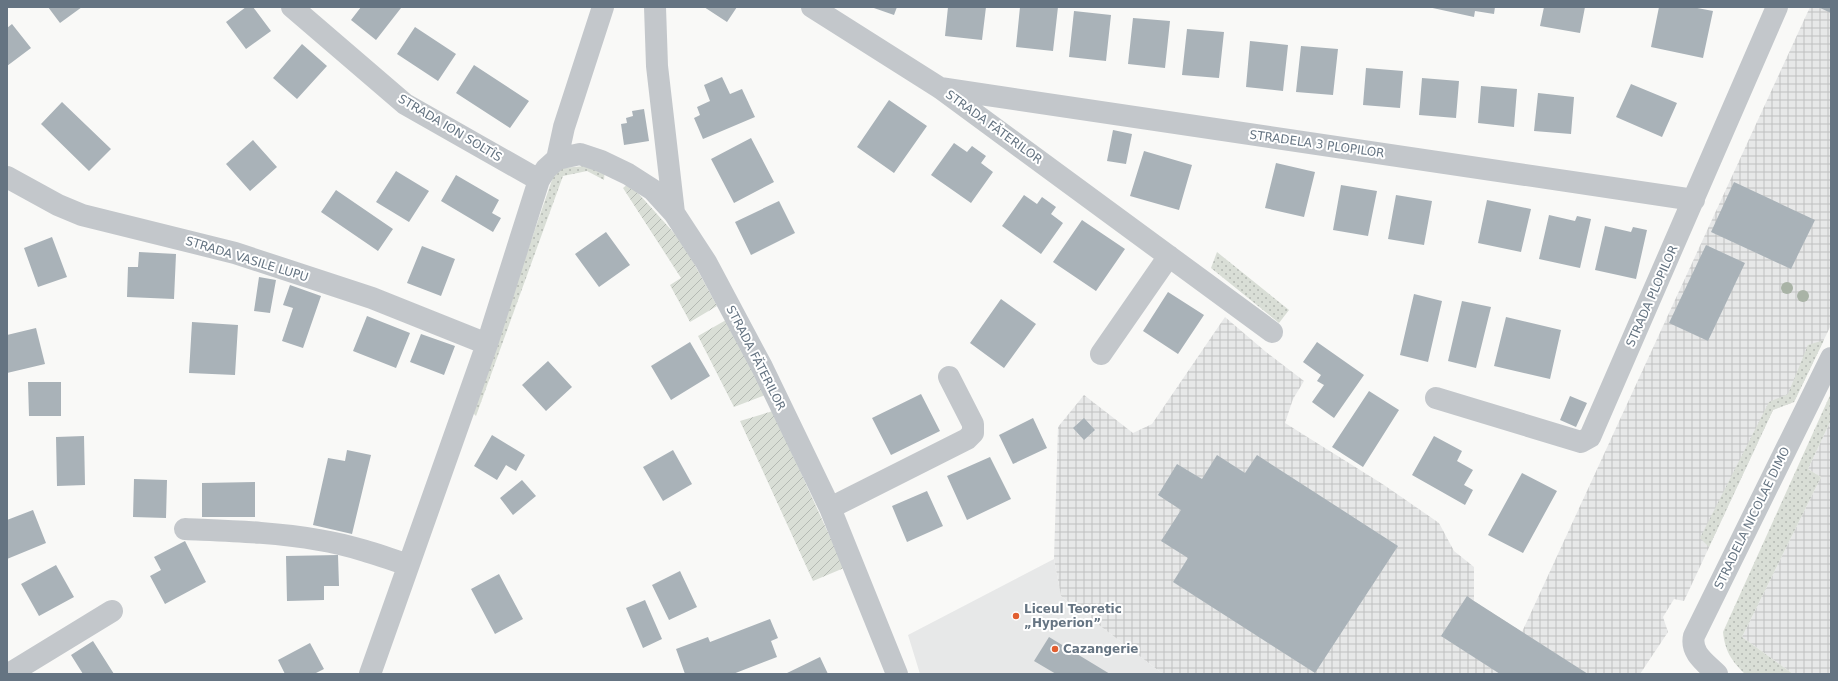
<svg xmlns="http://www.w3.org/2000/svg" width="1838" height="681" font-family="'DejaVu Sans',sans-serif">
<defs>
<pattern id="industrial-grid" width="8" height="8" patternUnits="userSpaceOnUse"><rect width="8" height="8" fill="#e7e8e8"/><path d="M0 4h8M4 0v8" fill="none" stroke="#bfc1c1"/></pattern>
<pattern id="grass-dots" width="8" height="8" patternUnits="userSpaceOnUse"><rect width="8" height="8" fill="#d9ded6"/><path d="M2 2h.1M6 6h.1" fill="none" stroke="#b4b9b3" stroke-width="1.8" stroke-linecap="round"/></pattern>
<pattern id="garden-furrows" width="10" height="10" patternUnits="userSpaceOnUse"><rect width="10" height="10" fill="#d9ded6"/><path d="M-1 1l2-2M0 10L10 0M9 11l2-2" fill="none" stroke="#b4b9b3"/></pattern>
</defs>
<rect width="100%" height="100%" fill="#f9f9f7"/>
<!-- built -->
<path fill="#e7e8e8" d="M1054 559 1061 596 1163 674H920L908 635Z"/>
<!-- industrial -->
<path fill="url(#industrial-grid)" d="M1810 7H1831V325L1794 402 1773 410 1684 601 1674 599 1663 617 1668 632 1640 674H1163L1061 596 1054 559 1058 427 1084 395 1133 433 1152 424 1225 317 1266 352 1304 381 1293 399 1285 423 1384 485 1439 523 1454 551 1474 567V601L1522 632Z
M1831 420V674H1793L1742 637 1821 477 1808 469Z"/>
<!-- grass -->
<path fill="url(#grass-dots)" d="M585 166 605 168 604 180 587 171 563 176 476 416 472 412 553 177 562 168Z
M1217 252 1289 310 1279 323 1211 268Z
M1824 340 1794 402 1773 410 1709 547 1700 538 1769 402 1788 394 1808 345Z
M1831 393V420L1808 469 1821 477 1742 637 1793 674H1745C1731 660 1725 651 1723 632Z"/>
<!-- garden -->
<path fill="url(#garden-furrows)" d="M629 183 683 243 717 306 690 322 670 285 681 278 623 188Z
M726 320 765 395 734 407 698 336Z
M773 411 844 568 813 581 740 421Z"/>
<!-- building -->
<path fill="#a9b2b8" d="M48 7H82L60 23Z
M246 7H253L271 31 246 49 226 22Z
M361 7H400L401 8 376 40 351 20Z
M704 7H737L727 22Z
M871 7H897L894 15Z
M948 7H986L982 40 945 36Z
M1020 7H1058L1053 51 1016 47Z
M1428 7H1495L1494 14 1475 11 1474 17Z
M1544 7H1585L1580 33 1540 26Z
M1659 7H1692L1713 11 1703 58 1651 47Z
M1818 7H1831V13Z
M1074 11 1111 15 1106 61 1069 57Z
M1133 18 1170 21 1165 68 1128 64Z
M12 24 31 48 7 66V28Z
M415 27 456 54 438 81 397 54Z
M1187 29 1224 32 1219 78 1182 75Z
M1250 41 1288 45 1283 91 1246 87Z
M302 44 327 66 297 99 273 78Z
M1301 46 1338 49 1333 95 1296 92Z
M474 65 529 101 510 128 456 93Z
M1366 68 1403 71 1400 108 1363 105Z
M722 77 730 94 742 89 755 117 703 139 694 118 700 115 697 107 710 101 704 85Z
M1422 78 1459 81 1456 118 1419 115Z
M1631 84 1677 103 1662 137 1616 117Z
M1481 86 1517 89 1514 127 1478 123Z
M1538 93 1574 97 1571 134 1534 131Z
M889 100 927 126 894 173 857 147Z
M62 102 111 149 89 171 41 124Z
M644 109 649 141 624 145 621 124 627 123 626 118 633 116 632 111Z
M1113 130 1132 134 1126 164 1107 161Z
M751 138 774 182 734 203 711 159Z
M253 140 277 167 250 191 226 164Z
M954 143 967 152 972 146 986 156 981 163 993 172 971 203 931 175Z
M1144 151 1192 165 1179 210 1130 196Z
M1276 163 1315 172 1304 217 1265 208Z
M396 171 429 191 409 222 376 202Z
M456 175 499 200 492 213 501 218 493 232 441 201Z
M1734 182 1815 220 1791 269 1711 232Z
M1341 185 1377 191 1368 236 1333 230Z
M336 190 393 229 378 251 321 212Z
M1024 195 1037 204 1042 197 1056 207 1051 214 1063 223 1041 254 1002 226Z
M1396 195 1432 201 1424 245 1388 239Z
M1487 200 1531 209 1521 252 1478 243Z
M779 201 795 233 751 255 735 222Z
M1549 215 1575 221 1577 216 1591 219 1580 268 1539 259Z
M1082 220 1125 249 1096 291 1053 262Z
M1605 226 1631 232 1633 227 1647 230 1636 279 1595 270Z
M606 232 630 265 599 287 575 254Z
M52 237 67 277 38 287 24 248Z
M1706 245 1745 263 1708 341 1669 323Z
M422 246 455 259 441 296 407 283Z
M139 252 176 254 174 299 127 297 128 267H138Z
M259 277 276 280 270 313 254 311Z
M290 285 321 296 303 348 282 341 293 308 283 305Z
M1168 292 1204 315 1178 354 1143 331Z
M1414 294 1442 301 1428 362 1400 355Z
M1001 299 1036 324 1004 368 970 343Z
M1462 301 1491 307 1476 368 1448 361Z
M367 316 410 333 396 368 353 351Z
M1506 317 1561 330 1550 379 1494 366Z
M192 322 238 325 235 375 189 373Z
M36 328 45 364 7 373V335Z
M421 334 455 346 444 375 410 362Z
M690 342 710 376 671 400 651 366Z
M1317 342 1364 375 1334 418 1312 402 1324 385 1317 381 1321 375 1303 362Z
M548 361 572 387 546 411 522 385Z
M28 382H61V416H29Z
M1369 391 1399 410 1363 467 1332 447Z
M921 394 940 431 891 455 872 418Z
M1570 396 1587 403 1576 427 1560 420Z
M1033 418 1047 448 1013 464 999 435Z
M1084 418 1095 430 1084 440 1073 428Z
M492 435 525 455 516 471 506 465 497 480 474 466Z
M84 436 85 485 57 486 56 437Z
M1434 436 1462 451 1457 461 1473 470 1464 485 1473 490 1465 505 1412 475Z
M347 450 371 455 352 534 313 525 328 458 345 461Z
M673 450 692 484 663 501 643 467Z
M1217 455 1245 473 1257 455 1398 546 1315 673 1173 582 1188 558 1161 541 1181 510 1158 495 1177 464 1202 479Z
M990 457 1011 499 967 520 947 476Z
M1522 473 1557 491 1523 553 1488 535Z
M134 479 167 480 166 518 133 517Z
M522 480 536 496 513 515 500 498Z
M255 482V517H202V483Z
M927 491 943 526 907 542 892 506Z
M33 510 46 543 7 559V520Z
M185 541 206 582 165 604 150 576 161 570 154 557Z
M338 555 339 586H324V600L287 601 286 556Z
M56 565 74 597 39 616 21 584Z
M680 571 697 607 669 620 652 585Z
M499 574 523 619 495 634 471 589Z
M1467 596 1474 601 1588 674H1500L1441 636Z
M645 600 662 639 643 648 626 608Z
M770 619 778 638 771 641 777 657 733 674H685L676 649 708 637 710 642Z
M1049 637 1110 674H1056L1034 661Z
M93 641 114 674H83L71 655Z
M310 643 324 669 314 674H285L278 660Z
M820 657 828 674H785Z"/>
<g fill="none" stroke-linecap="round" stroke-linejoin="round">
<!-- minor -->
<path stroke="#c3c7cb" stroke-width="22" d="M292 7 405 104 539 180
M655 7 657 66 674 213
M812 7 940 88 1272 332
M940 88 1694 200
M557 159 564 127 603 7
M7 177 58 205 82 215 235 253 372 298 487 344
M1101 354 1169 256
M1436 398 1581 442 1590 437 1777 7
M830 508 967 439 973 433V424L949 377
M185 529C230 531 275 532 319 540 350 545 379 555 408 565
M9 674 112 611
M370 674 487 344 539 180 546 169 557 159 580 154 601 161 628 174 653 190 674 213 706 262 762 367 830 508 897 674
M1717 674C1706 663 1690 653 1694 636L1831 358"/>
</g>
<!-- trees -->
<g fill="#a9b3a6">
<circle cx="1787" cy="288" r="6"/>
<circle cx="1803" cy="296" r="6"/>
</g>
<!-- markers -->
<g fill="#e15e30" stroke="#fff" stroke-width="1.5">
<circle cx="1016" cy="616" r="4"/>
<circle cx="1055" cy="649" r="4"/>
</g>
<g text-anchor="middle" dominant-baseline="central" stroke-width="4" stroke-linejoin="round" paint-order="stroke">
<!-- street labels -->
<g font-size="12" fill="#657482" stroke="#fff">
<text transform="translate(994 127) rotate(36)">STRADA FĂTERILOR</text>
<text transform="translate(450 128) rotate(31)">STRADA ION SOLTÎS</text>
<text transform="translate(1317 144) rotate(8)">STRADELA 3 PLOPILOR</text>
<text transform="translate(247 259) rotate(17)">STRADA VASILE LUPU</text>
<text transform="translate(1652 296) rotate(-66)">STRADA PLOPILOR</text>
<text transform="translate(756 358) rotate(63)">STRADA FĂTERILOR</text>
<text transform="translate(1752 518) rotate(-64)">STRADELA NICOLAE DIMO</text>
</g>
<!-- poi labels -->
<g font-size="12" font-weight="bold" fill="#657482" stroke="#fff" text-anchor="start">
<text x="1024" y="609">Liceul Teoretic<tspan x="1024" dy="14">„Hyperion”</tspan></text>
<text x="1063" y="649">Cazangerie</text>
</g>
</g>
<!-- border -->
<rect width="1838" height="681" fill="none" stroke="#657482" stroke-width="16"/>
</svg>
